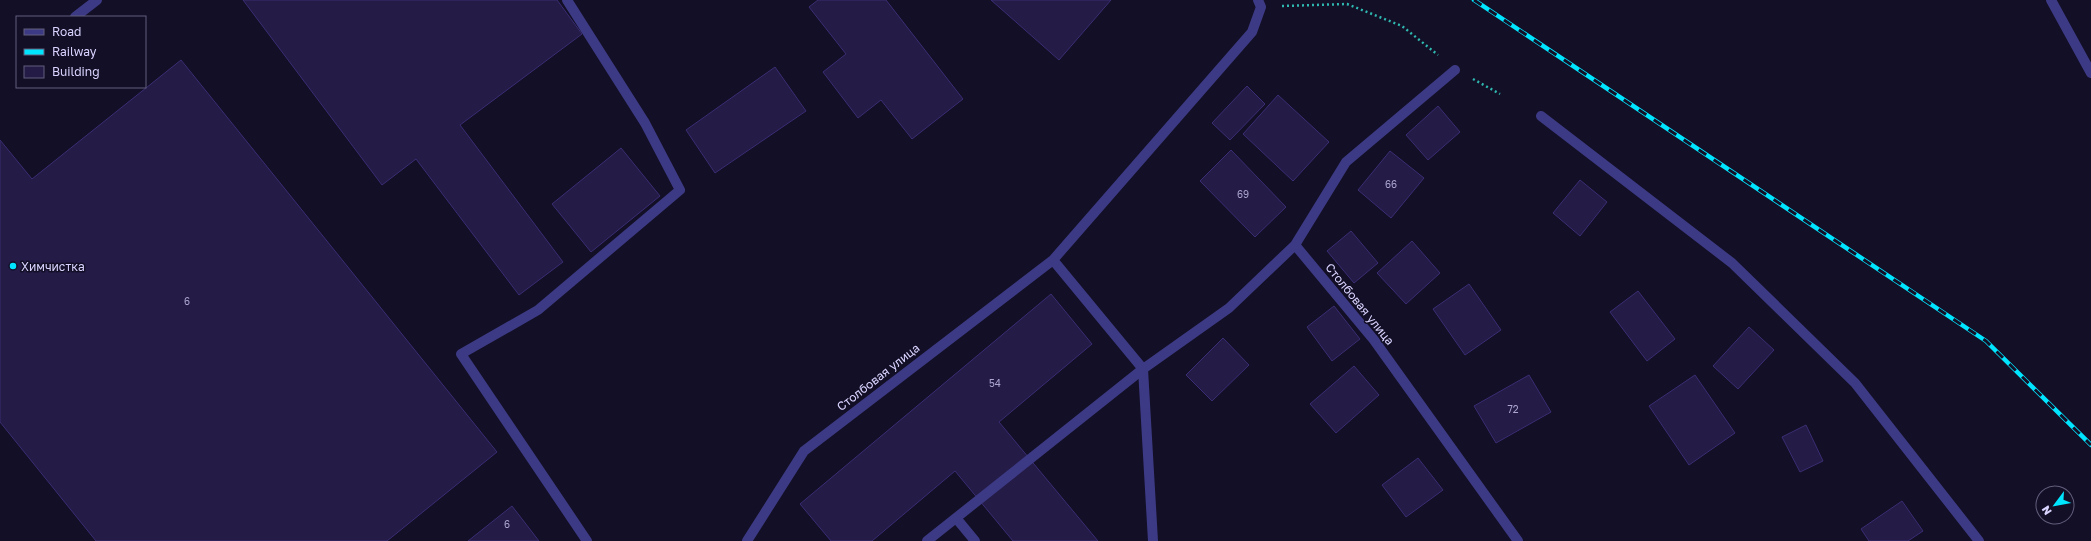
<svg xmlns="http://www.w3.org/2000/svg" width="2091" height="541" font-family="'Golos Text',sans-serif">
<rect width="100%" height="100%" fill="#130f26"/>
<!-- building -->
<path fill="#241b47" stroke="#3b2d73" d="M243 0H557L582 34 460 125 563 262 519 295 416 159 382 185Z
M818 0H886L963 99 912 139 881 100 858 118 823 72 846 54 809 7Z
M991 0H1111L1059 60Z
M181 60 497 452 387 541H96L0 422V140L32 179Z
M775 67 806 111 715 173 686 130Z
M1247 86 1265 104 1230 140 1212 123Z
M1278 95 1329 142 1293 181 1243 134Z
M1438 106 1460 132 1428 160 1406 135Z
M621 148 660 196 591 252 552 204Z
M1231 150 1286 207 1255 237 1200 181Z
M1390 151 1424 178 1391 218 1358 190Z
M1580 180 1607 202 1580 236 1553 213Z
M1351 231 1378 263 1354 283 1327 251Z
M1412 241 1440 273 1406 304 1377 273Z
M1469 284 1501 330 1465 355 1433 309Z
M1638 291 1675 339 1647 361 1610 312Z
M1051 294 1092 344 999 422 1098 541H1013L955 471 872 541H831L800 504Z
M1334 306 1360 339 1332 361 1307 327Z
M1749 327 1774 350 1738 389 1713 366Z
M1223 338 1249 365 1212 401 1186 375Z
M1354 366 1379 395 1336 433 1310 404Z
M1529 375 1551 412 1496 443 1474 406Z
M1695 375 1735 433 1689 465 1649 406Z
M1806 425 1823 461 1800 472 1782 437Z
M1418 458 1443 490 1406 517 1382 485Z
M1902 501 1923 531 1908 541H1869L1861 529Z
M512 506 539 541H468Z"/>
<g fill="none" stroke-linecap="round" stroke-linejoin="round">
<!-- path -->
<path stroke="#2fb8b0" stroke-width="2.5" stroke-dasharray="2 3" stroke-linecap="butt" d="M1282 6 1347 4 1402 26 1438 55
M1473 79 1500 94"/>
<!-- minor -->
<path stroke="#3d3a85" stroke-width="10" d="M567 0 645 123 680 190 538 310 461 354 587 541
M2051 0 2091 73
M75 17 97 0
M1541 116 1732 263 1855 383 1979 541
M1295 245 1374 340 1518 541
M1053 260 1143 369 1153 541
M956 518 975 541
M747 541 804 451 1053 260 1252 32 1261 7 1258 0
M927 541 1143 369 1229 308 1295 245 1346 162 1455 70"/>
<!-- rail casing -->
<g stroke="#00e5ff" stroke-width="4.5">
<path id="rail" d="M1474 0 1986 341 2091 445"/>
</g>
<!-- rail -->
<use href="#rail" stroke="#130f26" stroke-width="3" stroke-dasharray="9" stroke-linecap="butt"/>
</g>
<!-- markers -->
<circle fill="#00e5ff" stroke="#130f26" stroke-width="1.5" cx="13" cy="266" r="4"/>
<g text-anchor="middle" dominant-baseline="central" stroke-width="3" stroke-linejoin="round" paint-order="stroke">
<!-- number labels -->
<g font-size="10" fill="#aca6d1">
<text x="1391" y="184">66</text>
<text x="1243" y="194">69</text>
<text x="187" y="301">6</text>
<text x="995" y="383">54</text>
<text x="1513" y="409">72</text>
<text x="507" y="524">6</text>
</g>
<!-- poi labels -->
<g font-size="12" fill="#d9d4ff" stroke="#130f26" text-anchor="start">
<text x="21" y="266">Химчистка</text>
</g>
<!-- street labels -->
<g font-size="12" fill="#d9d4ff" stroke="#130f26">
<text transform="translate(1360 304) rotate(51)">Столбовая улица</text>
<text transform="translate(878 377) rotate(-38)">Столбовая улица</text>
</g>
</g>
<!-- legend -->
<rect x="16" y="16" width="130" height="72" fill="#130f26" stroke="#625e7d"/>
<rect x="24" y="29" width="20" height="6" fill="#3d3a85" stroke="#625e7d"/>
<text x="52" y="36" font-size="12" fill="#d9d4ff">Road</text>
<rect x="24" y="49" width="20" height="6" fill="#00e5ff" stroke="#625e7d"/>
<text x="52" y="56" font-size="12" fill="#d9d4ff">Railway</text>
<rect x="24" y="66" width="20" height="12" fill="#241b47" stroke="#625e7d"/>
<text x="52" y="76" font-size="12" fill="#d9d4ff">Building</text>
<!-- north arrow -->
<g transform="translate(2055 505) rotate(238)"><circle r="19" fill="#130f26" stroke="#625e7d"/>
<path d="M0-3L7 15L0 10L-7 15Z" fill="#00e5ff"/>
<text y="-6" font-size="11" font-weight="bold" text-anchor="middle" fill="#d9d4ff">N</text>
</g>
</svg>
